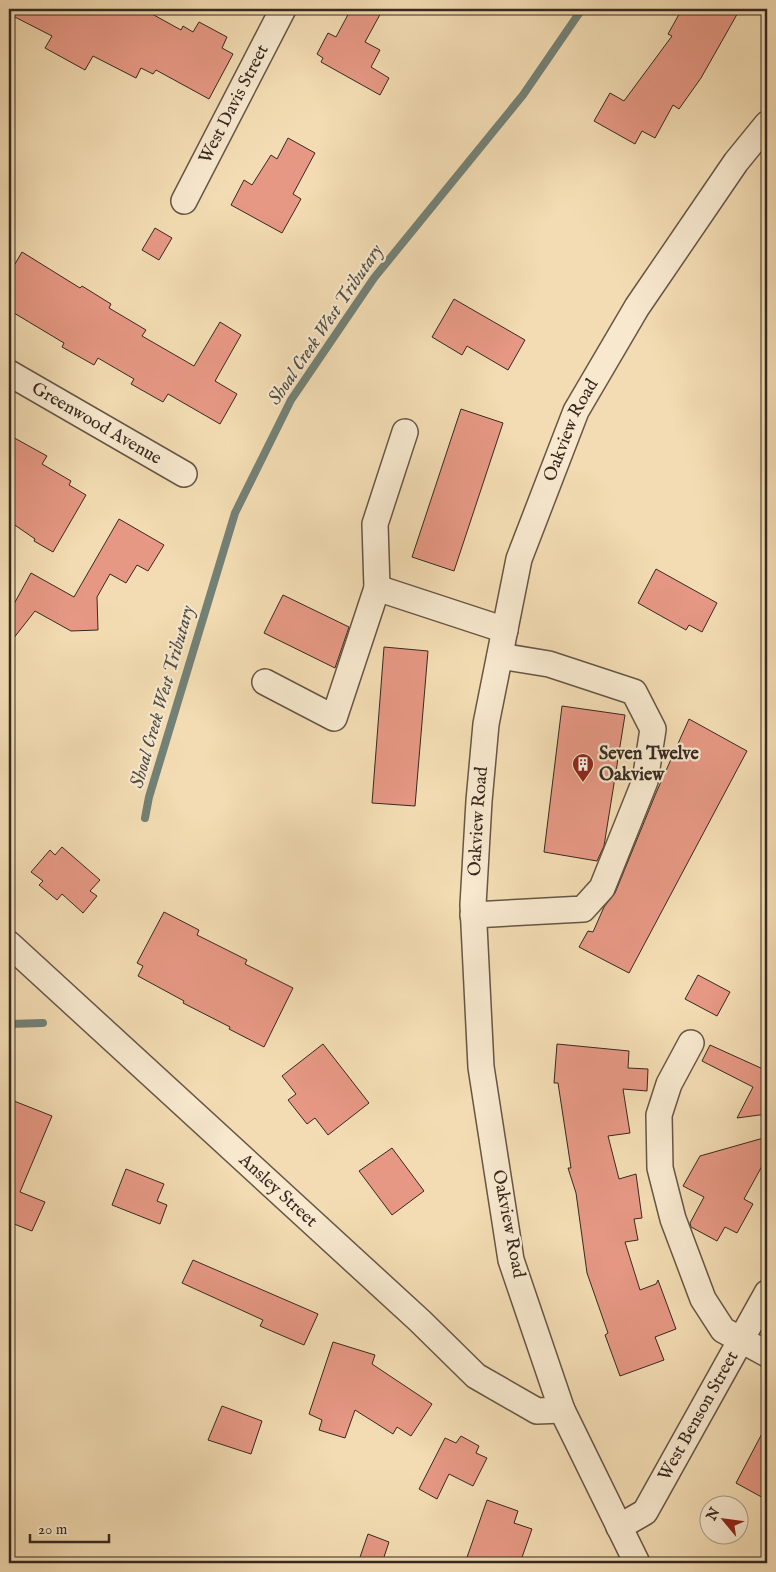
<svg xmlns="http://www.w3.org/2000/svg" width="776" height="1572" font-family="'IM FELL English',serif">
<rect width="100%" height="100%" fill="#f3dcb3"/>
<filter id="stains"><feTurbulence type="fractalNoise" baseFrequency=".004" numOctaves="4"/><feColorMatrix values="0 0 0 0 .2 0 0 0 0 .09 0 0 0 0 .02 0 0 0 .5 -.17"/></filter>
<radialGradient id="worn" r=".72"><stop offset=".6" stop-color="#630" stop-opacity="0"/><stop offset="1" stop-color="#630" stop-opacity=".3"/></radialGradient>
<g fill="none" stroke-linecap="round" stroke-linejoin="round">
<!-- stream -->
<path stroke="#738176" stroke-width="8" d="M145 818 149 797 235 513 291 400 374 278 523 95 582 9
M9 1024 43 1023"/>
</g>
<!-- building -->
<path fill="#e69884" stroke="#372920" d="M9 9H143L181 30 183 26 193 32 199 22 227 37 222 48 233 54 209 99 156 70 153 74 141 68 136 78 93 56 85 70 45 48 52 36 9 14Z
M351 9H383L365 42 380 50 371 67 389 78 380 95 321 62 323 58 317 54 328 33 336 37Z
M682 9H740L701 78 679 109 673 105 655 138 642 131 635 144 594 121 610 93 624 101 672 36 668 34Z
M288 138 315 153 293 194 301 199 282 233 231 205 244 180 252 185 271 155 277 159Z
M155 228 172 238 159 260 142 250Z
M22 252 80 288 82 286 111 304 109 308 146 330 142 336 194 366 220 322 241 335 215 381 237 394 220 424 168 394 163 402 131 384 134 379 98 358 94 365 62 347 64 343 9 310V274Z
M454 299 525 340 508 370 467 346 462 355 432 337Z
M461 409 503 423 454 571 412 557Z
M9 435 47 456 42 464 71 481 69 485 86 495 53 552 34 541 35 539 9 521Z
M119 519 164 545 148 571 137 565 126 583 110 574 97 597 98 630 71 631 35 611 9 644V613L31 573 74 597Z
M656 569 717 603 702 632 689 625 686 630 638 603Z
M283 595 349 627 335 668 264 633Z
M384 647 428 651 415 806 372 803Z
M562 706 625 715 604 846 597 861 544 852Z
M689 719 747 751 629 973 579 947 588 931 593 932 604 907 615 893 656 793Z
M62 847 100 880 90 891 97 896 83 913 62 894 57 900 39 885 43 881 31 872 50 850 55 855Z
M164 912 199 930 197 935 247 960 245 964 293 988 264 1047 229 1029 230 1027 183 1003 184 1001 138 976 143 966 137 963Z
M698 975 730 992 717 1016 685 999Z
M323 1044 369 1103 328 1135 315 1118 307 1124 288 1100 296 1094 282 1076Z
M557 1044 629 1051 628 1068 648 1069 647 1091 623 1089 630 1133 608 1136 619 1179 636 1174 642 1218 634 1219 638 1240 625 1242 640 1290 656 1284 658 1280 676 1329 655 1337 664 1360 620 1376 605 1335 608 1333 587 1273 576 1193 568 1168H571L558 1083H554Z
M710 1045 763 1069 767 1061V1114L737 1118 753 1087 702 1061Z
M14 1101 52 1116 20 1192 45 1202 32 1231 9 1222V1113Z
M767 1137V1157L744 1199 753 1204 737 1233 725 1227 717 1241 691 1227 690 1223 704 1197 683 1186 700 1156Z
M392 1148 424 1191 392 1215 359 1171Z
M126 1169 164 1184 157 1201 167 1205 160 1224 112 1205Z
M193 1260 318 1314 304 1345 260 1326 263 1320 182 1283Z
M333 1342 375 1355 372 1364 432 1404 411 1436 397 1427 393 1434 355 1410 345 1438 319 1430 322 1420 309 1414Z
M222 1406 262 1421 251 1454 208 1440Z
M767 1424V1500L736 1483Z
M461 1436 479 1446 476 1453 487 1458 473 1486 449 1474 437 1499 419 1489 445 1438 456 1443Z
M487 1500 518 1511 514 1523 532 1529 520 1563H465Z
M368 1534 389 1542 382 1563H358Z"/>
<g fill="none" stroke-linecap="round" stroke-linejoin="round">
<!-- minor casing -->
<g stroke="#665645" stroke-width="28">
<g id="minor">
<path id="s1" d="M184 201 283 9"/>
<path id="s2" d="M9 373 184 474"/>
<path d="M377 588 375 524 405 432"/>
<path d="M265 682 334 718 377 588 505 630"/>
<path d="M473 915 583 909 602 888 645 781 653 729 634 692 549 664 500 656"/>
<path id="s3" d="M9 944 420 1321 476 1376 537 1411 562 1410"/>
<path d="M691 1043 669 1084 659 1115 660 1168 673 1219 703 1299 723 1330 767 1354"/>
<path id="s4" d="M619 1527 645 1512 767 1293"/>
<path id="s5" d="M637 1563 562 1410 511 1260 481 1067 473 905 479 801 486 724 519 559 576 411 637 307 736 162 767 124"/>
</g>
</g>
<!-- minor -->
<use href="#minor" stroke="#f7e8ce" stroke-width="25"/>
</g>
<!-- icons -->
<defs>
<g id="building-pin" transform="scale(1.125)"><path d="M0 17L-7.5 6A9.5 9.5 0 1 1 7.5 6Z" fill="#8f2418" stroke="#f7e8ce"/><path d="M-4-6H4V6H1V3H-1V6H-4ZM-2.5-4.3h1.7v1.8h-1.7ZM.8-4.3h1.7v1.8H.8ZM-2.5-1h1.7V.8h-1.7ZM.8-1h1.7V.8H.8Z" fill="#fff"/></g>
</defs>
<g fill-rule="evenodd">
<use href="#building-pin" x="583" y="764"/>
</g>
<g text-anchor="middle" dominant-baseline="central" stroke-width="4.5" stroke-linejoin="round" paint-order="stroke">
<!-- street labels -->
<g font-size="18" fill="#372920" stroke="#f7e8ce">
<text stroke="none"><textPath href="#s1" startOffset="109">West Davis Street</textPath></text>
<text stroke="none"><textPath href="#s2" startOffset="101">Greenwood Avenue</textPath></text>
<text stroke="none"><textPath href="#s5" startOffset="1175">Oakview Road</textPath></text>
<text stroke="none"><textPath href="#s5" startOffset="770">Oakview Road</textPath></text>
<text stroke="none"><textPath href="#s3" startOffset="365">Ansley Street</textPath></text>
<text transform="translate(508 1224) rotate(79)">Oakview Road</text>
<text stroke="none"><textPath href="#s4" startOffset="140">West Benson Street</textPath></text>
</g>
<!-- poi labels -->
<g font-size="18" font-weight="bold" fill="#372920" stroke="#f7e8ce" text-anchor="start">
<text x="599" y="754">Seven Twelve<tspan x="599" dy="21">Oakview</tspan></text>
</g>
<!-- water labels -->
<g font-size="19" font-style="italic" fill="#504e44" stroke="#f7e8ce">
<text transform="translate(326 325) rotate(-56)">Shoal Creek West Tributary</text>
<text transform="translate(163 697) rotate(-74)">Shoal Creek West Tributary</text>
</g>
</g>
<!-- margin -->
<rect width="776" height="1572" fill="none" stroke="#f3dcb3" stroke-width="30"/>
<rect x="10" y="10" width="756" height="1552" fill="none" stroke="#372920" stroke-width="2.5"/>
<rect x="15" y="15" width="746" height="1542" fill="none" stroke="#372920"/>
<!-- north arrow -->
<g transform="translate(724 1520) rotate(299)"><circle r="24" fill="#f7e8ce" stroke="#aa9c88"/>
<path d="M0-4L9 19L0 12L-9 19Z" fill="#8f2418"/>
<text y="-8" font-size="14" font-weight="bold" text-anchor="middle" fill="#372920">N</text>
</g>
<!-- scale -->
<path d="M30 1534v8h79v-8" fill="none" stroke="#372920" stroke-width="2.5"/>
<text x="38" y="1534" font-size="15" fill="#372920" stroke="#f7e8ce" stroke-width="4" paint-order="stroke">20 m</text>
<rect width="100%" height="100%" filter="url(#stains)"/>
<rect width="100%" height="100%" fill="url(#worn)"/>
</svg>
